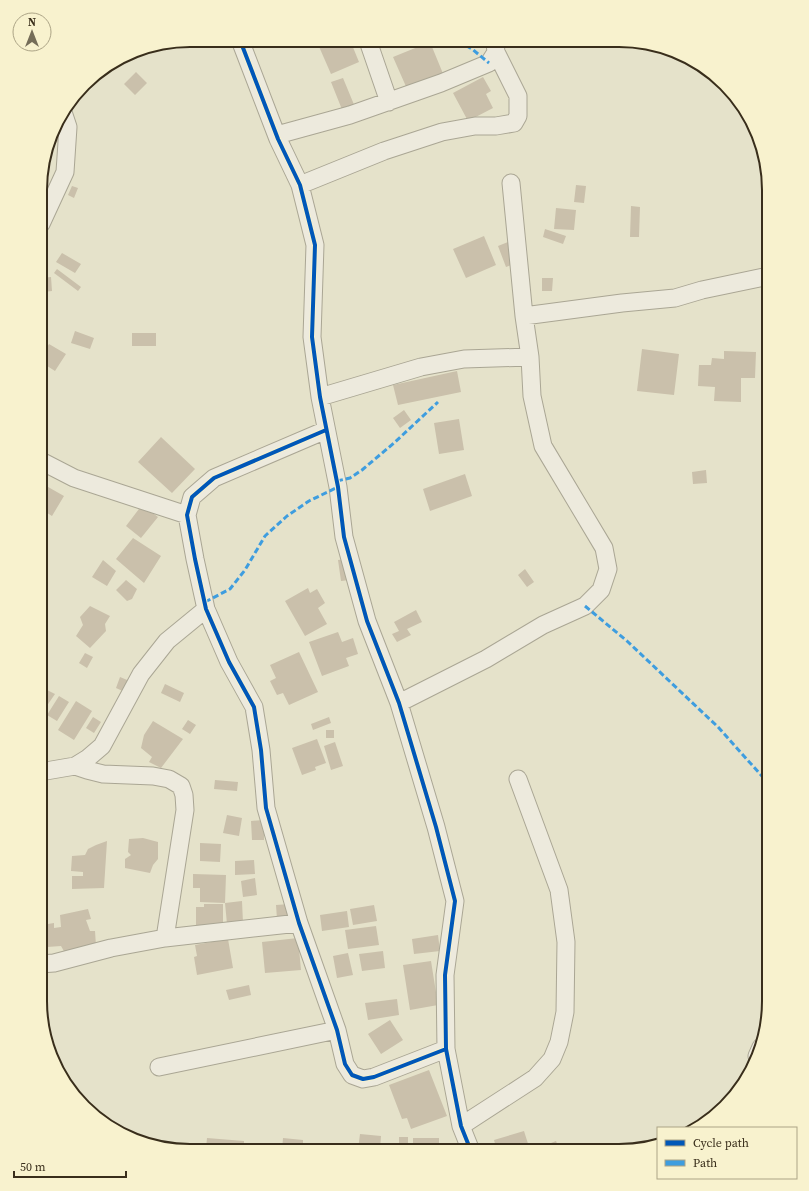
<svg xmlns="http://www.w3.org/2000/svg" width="809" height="1191" font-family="'Source Serif 4',serif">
<rect width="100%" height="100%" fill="#e5e2ca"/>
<!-- building -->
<path fill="#cac0ab" d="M320 40H350L359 62 331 74 317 42Z
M430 42 444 76 408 91 393 57Z
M136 72 147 83 135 95 124 84Z
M483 77 491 91 486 94 493 108 468 121 453 93Z
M343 78 355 107 343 112 331 82Z
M56 126 65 135 48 150Z
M576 185 586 186 584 203 574 202Z
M41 186 48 187 44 206H41Z
M72 186 78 188 74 198 68 195Z
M631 206 640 207 639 237H630Z
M556 208 576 210 574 230 554 229Z
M545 229 566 236 563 244 543 237Z
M484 236 496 265 466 278 453 249Z
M508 242 516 263 506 267 498 246Z
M62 253 81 264 75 273 56 262Z
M57 269 81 287 78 291 54 273Z
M51 277 52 291 43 292 42 278Z
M542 278H553L552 291H542Z
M75 331 94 338 90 349 71 343Z
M132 333H156V346H132Z
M49 344 66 354 55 371 41 362V357Z
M642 349 679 354 674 395 637 391Z
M724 351 756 352 755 378H741V402L714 401 715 387 698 386 699 365H711L712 358 724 359Z
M457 371 461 392 398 405 393 385Z
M404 410 411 420 400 428 393 418Z
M459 419 464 450 439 454 434 423Z
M161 437 195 469 172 493 138 462Z
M706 470 707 483 693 484 692 472Z
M465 474 472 496 430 511 423 489Z
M41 483 64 496 52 516 41 509Z
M142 505 158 517 141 538 126 526Z
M133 538 161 556 144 583 116 559Z
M347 559 350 580 341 581 338 560Z
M103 560 116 571 107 586 92 577Z
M525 569 534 582 527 587 518 575Z
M126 580 137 589 132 599 127 601 116 590Z
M308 588 310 593 317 589 325 603 318 608 327 624 305 636 285 601Z
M90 606 110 616 105 624 106 631 90 648 76 636 83 625 80 617Z
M416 610 422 622 407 629 411 635 397 642 392 634 399 631 394 622Z
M338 632 342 642 353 638 358 654 346 658 349 666 322 676 309 642Z
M299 652 318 692 289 705 283 693 277 695 270 681 276 678 270 665Z
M85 653 93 657 87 668 79 663Z
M120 677 132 682 127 693 116 688Z
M165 684 184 693 180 702 161 693Z
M47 690 55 694 44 710 40 706V699Z
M59 696 69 702 57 721 47 715Z
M76 701 92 711 74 740 58 730Z
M93 717 101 722 94 733 86 728Z
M329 717 331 723 313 730 311 724Z
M188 720 196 725 190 734 182 729Z
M153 721 183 739 161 768 149 762 152 757 141 748 144 735Z
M326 730H334V738H326Z
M317 739 326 763 315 767 316 770 302 775 292 748Z
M335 742 343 766 331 770 324 746Z
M215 780 238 782 237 791 214 789Z
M227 815 242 818 239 836 223 833Z
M264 820V840H252L251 821Z
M143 838 158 842V859L153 865 150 873 125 868V859L131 855 128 852 129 839Z
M107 841 104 888 72 889V876H83V872L71 871 72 856 85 855 88 849 96 845Z
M200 843 221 844 220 862 200 861Z
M254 860 255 874 235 875V861Z
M193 874 226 875 225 903 200 902V888H193Z
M255 878 257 895 243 897 241 881Z
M242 901 243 923 227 924 225 903Z
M204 904H223V930H196V907H204Z
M290 904 291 919H277L276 905Z
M374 905 377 921 353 925 350 909Z
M88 909 91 919 86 920 90 931H95L96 946 65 953 61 946 47 947 48 924 54 923V928L61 927 60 915Z
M347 911 349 927 322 931 320 915Z
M376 926 379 945 348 949 345 930Z
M438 935 440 951 414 954 412 939Z
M298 938 301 970 265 973 262 942Z
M228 939 233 968 197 975 194 957 197 956 195 945Z
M383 951 385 968 362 971 359 954Z
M348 953 353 975 337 978 333 956Z
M431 961 438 1005 410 1010 403 965Z
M249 985 251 995 229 1000 226 990Z
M397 999 399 1015 368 1020 365 1003Z
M390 1020 403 1040 381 1054 368 1034Z
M429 1070 447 1116 411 1129 407 1118 402 1119 389 1085Z
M524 1131 530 1150 497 1151 494 1140Z
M360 1134 381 1136 380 1150H358Z
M399 1137H408V1150H399Z
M207 1138 244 1141V1150H197V1148H206Z
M283 1138 303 1140V1150H282Z
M413 1138H439V1150H413Z
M556 1141 560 1151H543L541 1147Z"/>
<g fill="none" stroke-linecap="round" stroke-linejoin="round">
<!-- street casing -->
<g stroke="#aaa694" stroke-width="19">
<path id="street" d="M240 40 278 139 300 185 315 245 312 337 320 397 338 487 344 537 367 621 399 703 436 827 455 901 445 975 446 1049 461 1126 471 1151
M368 41 389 102
M277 135 350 115 441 83 489 63 496 52 495 43
M300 185 384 151 442 132 475 126H496L514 123 518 116V96L496 52
M41 224 65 172 68 127 63 112
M524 316 622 303 675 298 702 290 769 276
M320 397 421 367 464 359 530 357
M326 430 214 478 192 497 187 515 195 559 206 609 229 662 254 707 261 750 266 808 299 923 337 1030 345 1064 352 1075 363 1079 374 1077 446 1049
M41 461 74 478 187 515
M399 703 486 659 543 625 585 606 601 590 608 569 604 548 543 446 532 396 530 357 524 316 511 183
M75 766 87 770 103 774 153 776 169 779 181 786 184 795 185 810 165 938
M40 772 75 766 88 758 102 746 141 674 167 641 206 609
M40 964 54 963 111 948 165 938 299 923
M757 1056 761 1047
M159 1067 337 1030
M461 1126 535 1078 552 1059 559 1042 565 1012 566 942 559 890 518 779"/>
</g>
<!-- street -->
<use href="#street" stroke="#edeadd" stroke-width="17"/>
<!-- quiet -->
<path stroke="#3e9ddf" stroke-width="3" stroke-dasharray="6 3" stroke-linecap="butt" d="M458 41 472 49 489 63
M337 481 350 478 362 470 394 443 438 402
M205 602 230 589 245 570 265 536 287 516 309 501 338 487
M585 606 627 641 718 727 769 784"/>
<!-- cycleway casing -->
<g stroke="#f8f2ce" stroke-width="6">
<path id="cycleway" d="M240 40 278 139 300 185 315 245 312 337 320 397 338 487 344 537 367 621 399 703 436 827 455 901 445 975 446 1049 461 1126 471 1151
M326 430 214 478 192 497 187 515 195 559 206 609 229 662 254 707 261 750 266 808 299 923 337 1030 345 1064 352 1075 363 1079 374 1077 446 1049"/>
</g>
<!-- cycleway -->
<use href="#cycleway" stroke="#0057b8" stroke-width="4"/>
</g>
<!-- crop -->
<path d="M0 0H809V1191H0ZM190 47H619A143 143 0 0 1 762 190V1001A143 143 0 0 1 619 1144H190A143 143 0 0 1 47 1001V190A143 143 0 0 1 190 47Z" fill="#f8f2ce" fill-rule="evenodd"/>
<path fill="none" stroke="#392e1b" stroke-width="2" d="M190 47H619A143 143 0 0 1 762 190V1001A143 143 0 0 1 619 1144H190A143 143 0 0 1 47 1001V190A143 143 0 0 1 190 47Z"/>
<!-- legend -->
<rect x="657" y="1127" width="140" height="52" fill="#f8f2ce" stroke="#aca486"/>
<rect x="665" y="1140" width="20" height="6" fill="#0057b8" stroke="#aca486"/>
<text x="693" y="1147" font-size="12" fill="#392e1b">Cycle path</text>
<rect x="665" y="1160" width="20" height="6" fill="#3e9ddf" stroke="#aca486"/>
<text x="693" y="1167" font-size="12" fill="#392e1b">Path</text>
<!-- north arrow -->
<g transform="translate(32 32)"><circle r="19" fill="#f8f2ce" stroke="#aca486"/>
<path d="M0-3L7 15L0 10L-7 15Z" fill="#756d58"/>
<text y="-6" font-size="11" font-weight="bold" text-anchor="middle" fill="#392e1b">N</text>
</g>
<!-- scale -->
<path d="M14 1171v6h112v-6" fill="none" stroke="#392e1b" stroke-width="2"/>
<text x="20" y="1171" font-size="12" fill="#392e1b" stroke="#f8f2ce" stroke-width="3" paint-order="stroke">50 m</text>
</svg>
